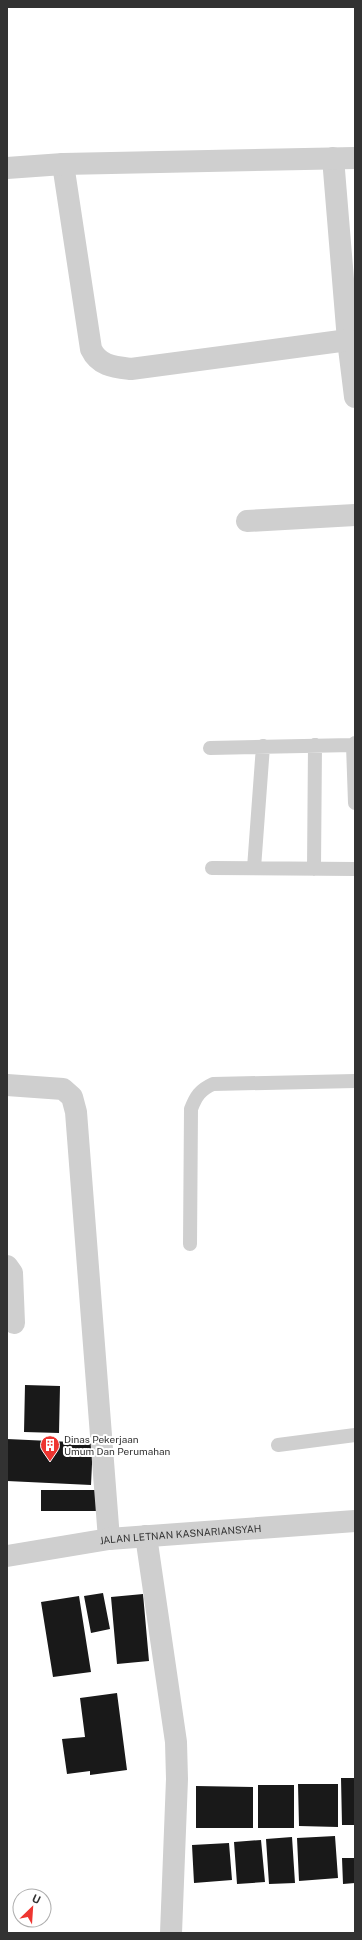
<svg xmlns="http://www.w3.org/2000/svg" width="362" height="1940" font-family="'Public Sans',sans-serif">
<rect width="100%" height="100%" fill="#fff"/>
<!-- building -->
<path fill="#191919" d="M25 1385 60 1386 59 1433 24 1432Z
M7 1439 93 1443 91 1485 7 1481Z
M41 1490H100L99 1511H41Z
M103 1593 110 1629 91 1633 84 1596Z
M143 1594 149 1661 117 1664 111 1597Z
M79 1596 91 1672 53 1677 41 1602Z
M117 1693 127 1770 90 1775V1771L67 1774 62 1739 85 1737 80 1698Z
M341 1778H355V1825H342Z
M298 1784H338V1827L299 1826Z
M258 1785H294V1828H258Z
M196 1786 253 1787V1828H196Z
M335 1836 338 1878 299 1881 297 1838Z
M292 1837 295 1883 269 1884 266 1839Z
M261 1840 265 1882 237 1884 234 1842Z
M229 1843 232 1880 194 1883 192 1845Z
M342 1858H355V1883L343 1884Z"/>
<g fill="none" stroke-linecap="round" stroke-linejoin="round">
<!-- service -->
<path stroke="#cfcfcf" stroke-width="14" d="M355 743 353 745 355 803
M210 748 353 745
M212 868 355 869
M254 868 263 746
M314 869 315 745
M190 1244 191 1109C196 1096 200 1090 213 1084L355 1081
M278 1445 355 1435"/>
<!-- minor -->
<g stroke="#cfcfcf" stroke-width="22">
<path d="M333 158 348 340 355 397"/>
<path d="M63 164 91 349C99 366 114 367 131 369L348 340"/>
<path d="M7 168 63 164 355 158"/>
<path d="M247 521 355 515"/>
<path d="M7 1085 63 1089 72 1097 76 1112 109 1539"/>
<path d="M7 1266 12 1273 14 1323"/>
<path d="M146 1536 176 1742 177 1779 171 1933"/>
<path id="s1" d="M7 1556 109 1539 355 1521"/>
</g>
</g>
<!-- icons -->
<defs>
<g id="building-pin" transform="scale(1)"><path d="M0 17L-7.5 6A9.5 9.5 0 1 1 7.5 6Z" fill="#ee3530" stroke="#fff"/><path d="M-4-6H4V6H1V3H-1V6H-4ZM-2.5-4.3h1.7v1.8h-1.7ZM.8-4.3h1.7v1.8H.8ZM-2.5-1h1.7V.8h-1.7ZM.8-1h1.7V.8H.8Z" fill="#fff"/></g>
</defs>
<g fill-rule="evenodd">
<use href="#building-pin" x="50" y="1445"/>
</g>
<g text-anchor="middle" dominant-baseline="central" stroke-width="4" stroke-linejoin="round" paint-order="stroke">
<!-- poi labels -->
<g font-size="10" fill="#323232" stroke="#fff" text-anchor="start">
<text x="64" y="1439">Dinas Pekerjaan<tspan x="64" dy="12">Umum Dan Perumahan</tspan></text>
</g>
<!-- street labels -->
<g font-size="10" fill="#323232" stroke="#fff">
<text stroke="none"><textPath href="#s1" startOffset="175">JALAN LETNAN KASNARIANSYAH</textPath></text>
</g>
</g>
<!-- border -->
<rect width="362" height="1940" fill="none" stroke="#323232" stroke-width="16"/>
<!-- north arrow -->
<g transform="translate(32 1908) rotate(25)"><circle r="19" fill="#ffffff" stroke="#adadad"/>
<path d="M0-3L7 15L0 10L-7 15Z" fill="#ee3530"/>
<text y="-6" font-size="11" font-weight="bold" text-anchor="middle" fill="#323232">U</text>
</g>
</svg>
